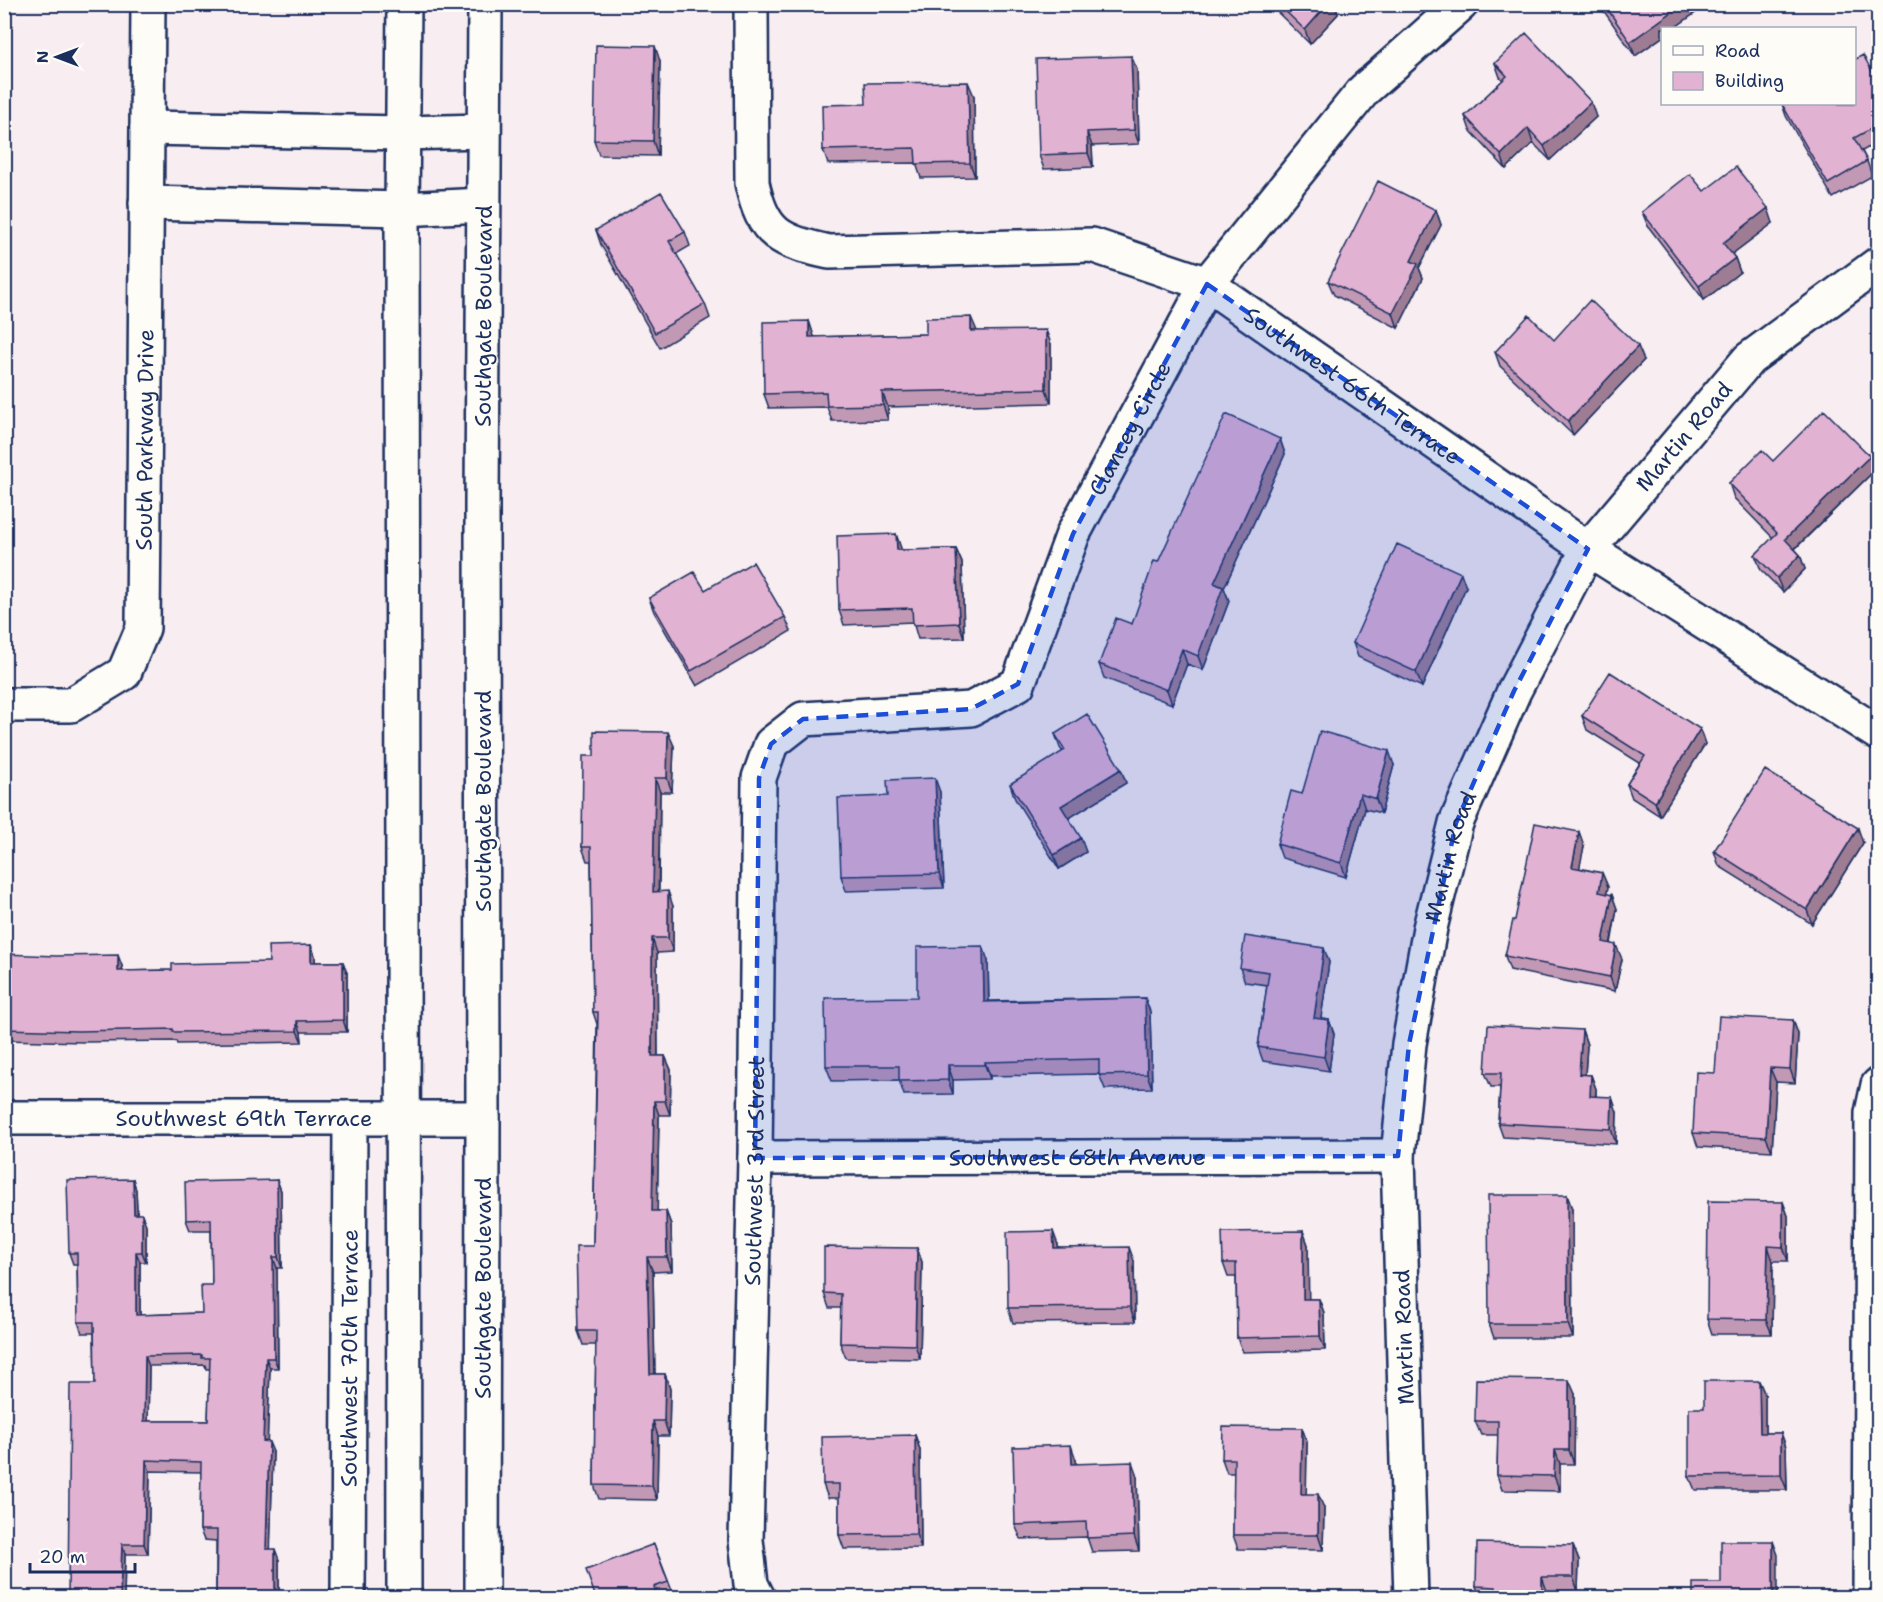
<svg xmlns="http://www.w3.org/2000/svg" width="1883" height="1602" font-family="'Shantell Sans',sans-serif">
<rect width="100%" height="100%" fill="#f8edf0"/>
<filter id="ink" filterUnits="userSpaceOnUse"><feTurbulence type="fractalNoise" baseFrequency=".0167" numOctaves="2"/><feDisplacementMap in="SourceGraphic" scale="12" xChannelSelector="R" yChannelSelector="G"/><feConvolveMatrix kernelMatrix="1 2 1 2 8 2 1 2 1" color-interpolation-filters="sRGB"/></filter>
<g filter="url(#ink)">
<g fill="none" stroke-linecap="round" stroke-linejoin="round">
<!-- street casing -->
<g stroke="#1b2f5e" stroke-width="38">
<g id="street">
<path id="s1" d="M751 4 752 183C763 235 780 241 829 252L1092 245 1207 284 1588 549 1878 733"/>
<path d="M147 128 402 133 484 131"/>
<path d="M146 203 402 209 483 205"/>
<path id="s2" d="M4 705H71L124 673 143 628 148 4"/>
<path id="s3" d="M4 1118H483"/>
<path id="s4" d="M755 1158 1398 1156"/>
<path id="s5" d="M348 1598 350 1118"/>
<path id="s6" d="M758 1598 751 1584 746 1540 755 1158 759 778 771 744 803 719 971 709 1018 684 1073 534 1207 284 1364 90 1461 4"/>
<path id="s7" d="M1411 1598 1398 1156 1409 1044 1430 928 1456 823 1514 691 1588 549 1749 359 1878 264"/>
<path d="M1870 1598 1872 1113 1878 1085"/>
</g>
</g>
<!-- secondary casing -->
<g stroke="#1b2f5e" stroke-width="38">
<g id="secondary">
<path d="M404 4 402 209 404 1598"/>
<path id="s8" d="M482 1598 483 1118 482 504 485 4"/>
</g>
</g>
<!-- street -->
<use href="#street" stroke="#fdfcf7" stroke-width="33"/>
<!-- secondary -->
<use href="#secondary" stroke="#fdfcf7" stroke-width="33"/>
</g>
<!-- wall -->
<path fill="#c299b5" stroke="#1b2f5e" stroke-width="1.5" fill-rule="evenodd" d="M1269 4H1335L1338 14 1310 44Z
M1599 4H1708L1674 28H1662V37L1635 56Z
M1131 56 1137 70 1139 144 1092 146 1093 167 1044 169 1039 155Z
M660 61 658 156 599 155 594 140Z
M1495 63 1596 117 1550 160 1533 143 1506 169 1470 130 1465 116 1503 80 1500 77Z
M1878 82V142L1862 151 1867 161 1872 176 1833 198 1786 116 1782 104Z
M974 96 975 177 921 178 916 163 828 164 823 150 866 104Z
M1704 191 1773 223 1732 254 1735 258 1740 272 1704 300 1648 226 1642 212Z
M1436 210 1441 225 1419 268 1423 278 1398 328 1334 295 1328 281Z
M596 230 685 232 690 246 676 254 705 304 710 318 660 348 601 245Z
M809 321 814 337 926 334 977 331 1051 344V403L888 407V420L832 421 827 407 769 408 764 394Z
M1554 340 1644 360 1573 435 1500 366 1495 352Z
M1878 342V362L1872 346Z
M1280 439 1285 454 1224 588 1229 601 1203 670 1187 664 1172 704 1104 678 1099 664 1132 624 1158 562Z
M1870 456 1875 470 1795 549 1800 555 1805 569 1783 592 1761 570 1755 555 1773 538 1734 498 1729 483 1773 461Z
M896 534 901 550 956 549 962 563 964 638 918 639 913 622 844 625 839 610Z
M1466 587 1422 687 1358 657 1353 643Z
M705 590 785 617 791 631 697 686 654 612 649 598Z
M1582 716 1705 744 1660 816 1632 798 1627 784 1640 763 1587 730Z
M1055 734 1121 769 1126 783 1069 818 1086 852 1059 869 1015 799 1010 784 1063 752 1060 748Z
M674 746 672 792H660L659 891 673 906V952L657 953 658 1056H665L671 1070 670 1115H659L657 1211H666L671 1225 672 1271 653 1272 655 1374H665L670 1389 669 1436H658L657 1500 599 1499 594 1485 596 1345H583L578 1331 593 1246 597 1024 593 1012 591 861H587L582 847 594 756Z
M1394 765 1381 813 1365 809 1346 877 1282 858 1277 844 1302 794Z
M940 792 944 888 846 891 841 876 888 796Z
M1579 832 1584 846 1579 868 1602 873 1608 887 1606 894 1612 895 1617 909 1611 944 1622 959 1615 991 1510 970 1505 956 1515 920Z
M1863 843 1812 924 1719 866 1714 851Z
M311 945 315 956V962H343L347 973V1032H301L302 1042 177 1044 176 1041 83 1042 4 1040V954L122 966V971L172 970 269 962Z
M988 961 989 1001 1145 998 1150 1012 1152 1088 1105 1089 1099 1074 990 1076V1079L953 1080V1094L904 1095 899 1080 832 1081 826 1066 917 997Z
M1329 962 1321 1019 1329 1020 1334 1034 1329 1071 1263 1061 1258 1047 1267 985 1245 982 1240 968Z
M1793 1020 1798 1034 1795 1083 1776 1082 1772 1151 1698 1147 1693 1133 1715 1073Z
M1582 1030 1587 1045 1585 1075H1591L1596 1089V1096L1617 1112 1616 1144 1503 1137 1498 1123 1500 1087H1491L1485 1073Z
M133 1179 136 1190 137 1214 146 1225V1262H140V1315L202 1313 212 1285 211 1230H190L186 1220 277 1180 281 1191 282 1268H277L278 1368H270L267 1441 273 1452 270 1549 279 1560V1598H216V1541L204 1540 200 1530 201 1472 150 1471 148 1554H125L124 1598H68L95 1384 94 1333H82L78 1322 77 1264H73L69 1253ZM205 1365 206 1369H210L208 1421H148L149 1366Z
M1567 1195 1572 1209 1573 1338H1494L1489 1324Z
M1783 1202 1788 1216V1261H1773L1772 1334H1712L1707 1319Z
M1303 1231 1308 1245V1299H1319L1324 1313 1325 1350 1243 1352 1237 1338 1236 1277H1228L1223 1263Z
M1058 1245V1248L1134 1261 1135 1322 1013 1323 1008 1308Z
M917 1248 922 1262 920 1359 846 1358 840 1343 841 1308H829L824 1293Z
M1759 1381 1765 1395V1433H1781L1786 1447 1787 1490H1695L1689 1476 1704 1408Z
M1575 1394 1574 1464H1560V1491L1502 1490 1497 1475 1498 1435H1481L1475 1421Z
M1302 1428 1307 1442 1306 1494 1324 1508 1323 1550 1238 1549 1233 1535 1234 1473H1227L1222 1459Z
M915 1435 920 1450 921 1548 844 1549 839 1535V1498H828L823 1484Z
M1076 1460V1464L1137 1476 1139 1551 1092 1552 1087 1537 1021 1539 1015 1525Z
M654 1544 674 1596 670 1598H596Z
M1573 1545 1579 1560 1578 1591H1547V1598H1480L1476 1586Z"/>
<!-- shaded-wall -->
<path fill="#9e7d94" stroke="#1b2f5e" stroke-width="1.5" d="M1328 4H1335L1338 14 1310 44 1305 30Z
M1683 4H1708L1674 28H1662V37L1635 56 1630 42Z
M655 46 660 61 658 156 653 141Z
M1131 56 1137 70 1139 144 1134 130Z
M968 82 974 96 975 177 970 163Z
M1591 102 1596 117 1550 160 1544 146Z
M1528 128 1533 143 1506 169 1501 155Z
M1087 132 1092 146 1093 167 1088 153Z
M1768 208 1773 223 1728 257 1723 243Z
M1436 210 1441 225 1419 268 1423 278 1398 328 1393 313 1411 261Z
M1735 258 1740 272 1704 300 1699 286Z
M971 317 977 331H971Z
M809 321 814 336V351L809 337Z
M1046 330 1051 344V403L1046 389Z
M1638 346 1644 360 1573 435 1568 421Z
M882 392 888 407V420L883 405Z
M1280 439 1285 454 1224 588 1229 601 1203 670 1198 656 1214 583Z
M1870 456 1875 470 1790 553 1785 539Z
M896 534 901 548 902 564 897 550Z
M956 549 962 563 964 638 959 623Z
M1800 555 1805 569 1783 592 1777 578Z
M1461 573 1466 587 1422 687 1416 672Z
M1182 649 1187 664 1172 704 1167 690Z
M1700 729 1705 744 1660 816 1655 802Z
M668 732 674 746 672 792 667 778Z
M1389 751 1394 765 1381 813 1376 799Z
M1121 769 1126 783 1066 820 1061 806Z
M655 778 660 792 658 906 653 892Z
M935 778 940 792 944 888 939 874Z
M1360 794 1365 809 1346 877 1341 863Z
M1858 828 1863 843 1812 924 1807 910Z
M1579 832 1584 846 1577 881 1572 867Z
M1081 838 1086 852 1059 869 1054 855Z
M1602 873 1608 887 1604 906 1599 892Z
M668 891 673 906V952L668 938Z
M1612 895 1617 909 1608 956 1603 942Z
M652 938 657 953 658 1070 652 1056Z
M311 945 315 956V973L311 962Z
M1616 945 1622 959 1615 991 1610 977Z
M983 946 988 961 989 1016 984 1002Z
M1324 948 1329 962 1319 1032 1314 1018Z
M118 955 122 966V983L118 971Z
M343 962 347 973V1032L343 1020Z
M1145 998 1150 1012 1152 1088 1147 1074Z
M1329 1020 1334 1034 1329 1071 1324 1057Z
M1793 1020 1798 1034 1795 1083 1790 1069Z
M297 1021 301 1032 302 1042 297 1031Z
M1582 1030 1587 1045 1584 1089 1579 1074Z
M665 1056 671 1070 670 1115 665 1101Z
M985 1062 990 1076V1079L985 1065Z
M948 1065 953 1080V1094L948 1080Z
M1770 1068 1776 1082 1772 1151 1766 1137Z
M1591 1075 1596 1089 1595 1110 1590 1096Z
M1612 1097 1617 1112 1616 1144 1611 1129Z
M654 1101 659 1115 657 1225 652 1211Z
M133 1179 136 1190 138 1225 134 1214Z
M277 1180 281 1191 282 1268 278 1257Z
M1567 1195 1572 1209 1573 1338 1568 1324Z
M1783 1202 1788 1216V1261L1783 1247Z
M666 1211 671 1225 672 1271 667 1257Z
M142 1214 146 1225V1262L142 1252Z
M1053 1231 1058 1245 1059 1262 1054 1248Z
M1303 1231 1308 1245 1309 1313 1303 1299Z
M1768 1246 1773 1261 1772 1334 1766 1320Z
M1129 1247 1134 1261 1135 1322 1130 1307Z
M917 1248 922 1262 920 1359 915 1345Z
M136 1252 140 1262V1326L136 1315Z
M273 1257 277 1268 278 1368 274 1358Z
M647 1257 653 1272 655 1389 650 1374Z
M1319 1299 1324 1313 1325 1350 1320 1336Z
M145 1356 149 1366 148 1432 144 1421Z
M266 1358 270 1368 267 1452 263 1441Z
M665 1374 670 1389 669 1436 664 1421Z
M1569 1380 1575 1394 1574 1464 1569 1450Z
M1759 1381 1765 1395V1447L1760 1433Z
M653 1421 658 1436 657 1500 652 1486Z
M1302 1428 1307 1442 1306 1508 1301 1494Z
M1781 1433 1786 1447 1787 1490 1781 1475Z
M915 1435 920 1450 921 1548 916 1534Z
M269 1442 273 1452 270 1560 266 1549Z
M1071 1445 1076 1460 1077 1478 1072 1464Z
M1555 1450 1560 1464V1491L1554 1476Z
M146 1460 150 1471 148 1554 144 1544Z
M1132 1462 1137 1476 1139 1551 1134 1536Z
M1318 1494 1324 1508 1323 1550 1318 1535Z
M1773 1541 1778 1555V1598H1773Z
M122 1544 125 1554 124 1598H120Z
M1573 1545 1579 1560 1578 1591 1573 1577Z
M275 1549 279 1560V1598H275Z
M1542 1577 1547 1591V1598H1542Z"/>
<!-- building -->
<path fill="#e2b2d3" stroke="#1b2f5e" stroke-width="1.5" fill-rule="evenodd" d="M1278 4H1328L1305 30Z
M1604 4H1683L1630 42Z
M1526 33 1591 102 1544 146 1528 128 1501 155 1465 116 1507 76 1495 63Z
M596 45 655 46 653 141 594 140Z
M1863 55 1878 82V125L1854 138 1867 161 1828 184 1782 104H1854V60Z
M1131 56 1134 130 1087 132 1088 153 1039 155 1036 59Z
M968 82 970 163 916 164 915 148 823 150 822 105 866 104 865 83Z
M1736 167 1768 208 1723 243 1735 258 1699 286 1642 212 1690 174 1704 191Z
M1378 181 1436 210 1411 261 1418 264 1393 313 1328 281Z
M661 192 685 232 669 241 705 304 655 333 596 230Z
M1590 300 1638 346 1568 421 1495 352 1529 315 1554 340Z
M971 317V331L1046 330V389L882 392 883 405 827 406 826 392 764 394 763 322 809 321V337L926 334V318Z
M1878 342V355L1872 346Z
M1824 410 1870 456 1785 539 1800 555 1777 578 1755 555 1777 533 1729 483 1762 450 1773 461Z
M1226 414 1280 439 1214 583 1223 587 1198 656 1182 649 1167 690 1099 664 1116 618 1132 624 1154 561 1158 562Z
M896 534 897 550 956 549 959 623 913 625 912 608 839 610 837 536Z
M1397 544 1461 573 1416 672 1353 643Z
M753 562 785 617 691 671 649 598 694 572 705 590Z
M1610 672 1700 729 1655 802 1627 784 1645 756 1582 716Z
M1087 714 1121 769 1061 806 1081 838 1054 855 1010 784 1065 750 1055 734Z
M594 731 668 732 667 778H655L653 892 668 891V938H652V1056H665V1101H654L652 1211H666L667 1257H647L650 1374H665L664 1421H653L652 1486 594 1485 596 1331H578L576 1246H593L598 1012H593L591 847H582L583 756H594Z
M1320 731 1389 751 1376 799 1360 794 1341 863 1277 844 1291 791 1302 794Z
M1765 770 1858 828 1807 910 1714 851Z
M935 778 939 874 841 876 838 798 888 796 887 780Z
M1535 823 1579 832 1572 867 1602 873 1599 892 1612 895 1603 942 1616 945 1610 977 1505 956 1513 920H1515Z
M1245 936 1324 948 1314 1018 1329 1020 1324 1057 1258 1047 1269 972 1240 968Z
M311 945V962H343V1020L297 1021V1031L173 1032V1029L78 1031 4 1029V954L56 956 118 955V971L172 970V964L269 962 268 946Z
M983 946 984 1002 1145 998 1147 1074 1099 1075V1059L985 1062V1065H948V1080L899 1081V1066H826L825 998 917 997V947Z
M1719 1016 1793 1020 1790 1069 1770 1068 1766 1137 1693 1133 1696 1072 1715 1073Z
M1488 1025 1582 1030 1579 1074 1591 1075 1590 1096 1612 1097 1611 1129 1498 1123 1501 1073H1485Z
M133 1179 134 1214H142V1252H136V1315L202 1313 201 1285H212L211 1219 186 1220 185 1182 277 1180 278 1257H273L274 1358H266L263 1441 269 1442 266 1549H275V1598H216L217 1530H200L201 1462 146 1460 144 1544H122L120 1598H68L70 1384H95L94 1322H78L77 1253H69L67 1180ZM202 1355V1358H210L208 1421H144L145 1356Z
M1488 1195H1567L1568 1324H1489Z
M1708 1201 1783 1202V1247L1768 1246 1766 1320 1707 1319Z
M1053 1231 1054 1248 1129 1247 1130 1307 1008 1308 1007 1232Z
M1303 1231V1299H1319L1320 1336 1237 1338 1236 1263H1223L1222 1232Z
M824 1247 917 1248 915 1345 840 1343 841 1294 824 1293Z
M1476 1379 1569 1380V1450H1555L1554 1476 1497 1475 1498 1421H1475Z
M1704 1381H1759L1760 1433H1781V1475L1689 1476V1408H1704Z
M1223 1427 1302 1428 1301 1494H1318V1535H1233L1234 1459H1222Z
M915 1435 916 1534 839 1535V1484H823L822 1437Z
M1071 1445 1072 1464 1132 1462 1134 1536 1087 1538 1086 1522 1015 1525 1013 1447Z
M1721 1541H1773V1598H1693V1583H1721Z
M1477 1543 1573 1545V1577H1542V1598H1495L1496 1587 1476 1586Z
M654 1544 668 1582 654 1587 658 1598H596L586 1570Z"/>
</g>
<!-- marked area -->
<path fill="#1d4ed8" fill-opacity="0.2" stroke="#1d4ed8" stroke-width="4.5" stroke-dasharray="12 8" stroke-linejoin="round" d="M1207 284 1588 549 1514 691 1456 823 1409 1044 1398 1156 755 1158 759 778 771 744 803 719 971 709 1018 684 1073 534Z"/>
<g text-anchor="middle" dominant-baseline="central" stroke-width="6" stroke-linejoin="round" paint-order="stroke">
<!-- street labels -->
<g font-size="22" fill="#1b2f5e" stroke="#fdfcf7">
<text stroke="none"><textPath href="#s8" startOffset="1282">Southgate Boulevard</textPath></text>
<text stroke="none"><textPath href="#s1" startOffset="854">Southwest 66th Terrace</textPath></text>
<text stroke="none"><textPath href="#s6" startOffset="1400">Clancey Circle</textPath></text>
<text stroke="none"><textPath href="#s7" startOffset="1233">Martin Road</textPath></text>
<text stroke="none"><textPath href="#s2" startOffset="366">South Parkway Drive</textPath></text>
<text transform="translate(483 801) rotate(-90)">Southgate Boulevard</text>
<text stroke="none"><textPath href="#s7" startOffset="747">Martin Road</textPath></text>
<text stroke="none"><textPath href="#s3" startOffset="240">Southwest 69th Terrace</textPath></text>
<text stroke="none"><textPath href="#s4" startOffset="322">Southwest 68th Avenue</textPath></text>
<text stroke="none"><textPath href="#s6" startOffset="429">Southwest 3rd Street</textPath></text>
<text stroke="none"><textPath href="#s8" startOffset="310">Southgate Boulevard</textPath></text>
<text transform="translate(1404 1337) rotate(-92)">Martin Road</text>
<text stroke="none"><textPath href="#s5" startOffset="240">Southwest 70th Terrace</textPath></text>
</g>
</g>
<!-- margin -->
<rect width="1883" height="1602" fill="none" stroke="#fdfcf7" stroke-width="24"/>
<rect x="12" y="12" width="1859" height="1578" fill="none" stroke="#1b2f5e" stroke-width="2" filter="url(#ink)"/>
<!-- legend -->
<rect x="1661" y="27" width="195" height="78" fill="#fdfcf7" stroke="#a3aaba" stroke-width="1.5"/>
<rect x="1673" y="46" width="30" height="9" fill="#fdfcf7" stroke="#a3aaba" stroke-width="1.5"/>
<text x="1715" y="57" font-size="18" fill="#1b2f5e">Road</text>
<rect x="1673" y="72" width="30" height="18" fill="#e2b2d3" stroke="#a3aaba" stroke-width="1.5"/>
<text x="1715" y="87" font-size="18" fill="#1b2f5e">Building</text>
<!-- north arrow -->
<g transform="translate(57 57) rotate(270)" stroke="#fdfcf7" stroke-width="4.5" paint-order="stroke">
<path d="M0-4.5L10 22L0 15L-10 22Z" fill="#1b2f5e"/>
<text y="-9" font-size="16" font-weight="bold" text-anchor="middle" fill="#1b2f5e">N</text>
</g>
<!-- scale -->
<path d="M30 1563v9h105v-9" fill="none" stroke="#1b2f5e" stroke-width="3"/>
<text x="39" y="1563" font-size="18" fill="#1b2f5e" stroke="#fdfcf7" stroke-width="4.5" paint-order="stroke">20 m</text>
</svg>
